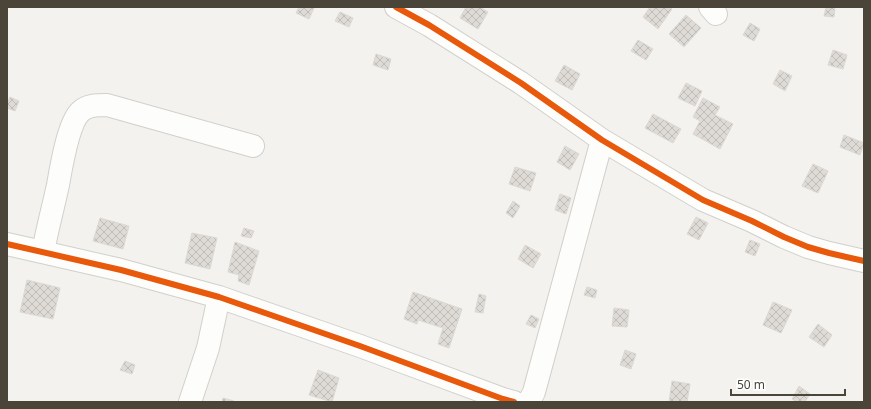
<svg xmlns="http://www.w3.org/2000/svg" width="871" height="409" font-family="'Noto Sans',sans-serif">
<defs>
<pattern id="building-cross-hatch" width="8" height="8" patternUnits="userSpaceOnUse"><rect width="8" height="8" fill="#dedbd6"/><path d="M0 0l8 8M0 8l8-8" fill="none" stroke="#c0bdb8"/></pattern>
</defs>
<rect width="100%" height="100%" fill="#f4f2ee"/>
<!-- building -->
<path fill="url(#building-cross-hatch)" stroke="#dcd9d4" d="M299 7H311L314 8 309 19 296 13Z
M466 7H480L488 12 478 29 460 18Z
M650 7H669L672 9 658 29 643 17Z
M826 7H835L834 17 824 16Z
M340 12 353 18 349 27 335 21Z
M686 15 701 28 684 47 669 34Z
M750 23 760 29 754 41 743 35Z
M638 40 653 49 646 60 631 51Z
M833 50 847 55 843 69 828 65Z
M376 54 391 59 388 70 373 65Z
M564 65 580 74 572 90 555 81Z
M780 70 792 76 785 91 773 84Z
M686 83 702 91 695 106 678 98Z
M10 97 19 101 15 111 7 108V103Z
M703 98 720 107 715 115 733 124 720 149 693 134 700 121 693 117Z
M653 114 681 129 673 143 645 128Z
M844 135 864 143 860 155 840 147Z
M565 146 579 154 570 170 557 162Z
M813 164 828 171 818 193 802 186Z
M515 167 536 173 530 191 509 184Z
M560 194 571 198 566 214 555 210Z
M513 201 520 206 513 218 506 213Z
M696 217 708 223 699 240 687 234Z
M100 218 129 226 123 249 93 241Z
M244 228 254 231 251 238 241 236Z
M192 233 217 238 210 269 185 263Z
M750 240 760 244 755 256 745 252Z
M235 242 259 251 249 285 238 281 239 275 228 272Z
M525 245 541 254 533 268 518 259Z
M27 280 60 288 53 319 20 312Z
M587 287 597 290 595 298 584 295Z
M413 292 462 309 449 348 438 344 443 328 418 320 417 324 404 319Z
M479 294 486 296 483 313 475 312Z
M773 302 792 310 781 333 763 325Z
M614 308 629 310 627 327 612 326Z
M531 315 539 319 535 328 526 324Z
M818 324 832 335 824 347 809 337Z
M625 350 636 354 631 369 620 365Z
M125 361 135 365 132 374 120 370Z
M318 370 339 378 332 402 309 395Z
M672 381 690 384 687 402H669Z
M799 386 810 394 805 402H797L792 399Z
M223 398 234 401V402H222Z"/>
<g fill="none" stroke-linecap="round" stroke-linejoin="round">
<!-- minor casing -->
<g stroke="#d2d0cb" stroke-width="24">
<path id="minor" d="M396 7 429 25 521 83 602 140 703 200 752 221 784 237 808 247 829 253 864 261
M710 7 716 14
M7 244 121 270 219 297 360 346 503 399 514 402
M43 252C47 230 53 208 58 185 61 168 68 124 80 112 87 105 97 105 107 105L253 146
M190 402 208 348 219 297
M527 402 530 400 534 392 602 140"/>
</g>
<!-- minor -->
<use href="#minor" stroke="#fdfdfc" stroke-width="22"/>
<!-- cycleway casing -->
<g stroke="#fff" stroke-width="8">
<path id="cycleway" d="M396 7 429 25 521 83 602 140 703 200 752 221 784 237 808 247 829 253 864 261
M7 244 121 270 219 297 360 346 503 399 514 402"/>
</g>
<!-- cycleway -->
<use href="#cycleway" stroke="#e8590c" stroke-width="6"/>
</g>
<!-- border -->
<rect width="871" height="409" fill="none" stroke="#4b4439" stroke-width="16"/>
<!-- scale -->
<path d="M731 389v6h114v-6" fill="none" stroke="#4b4439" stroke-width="2"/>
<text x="737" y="389" font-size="12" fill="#4b4439" stroke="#ffffff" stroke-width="3" paint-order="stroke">50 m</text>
</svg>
